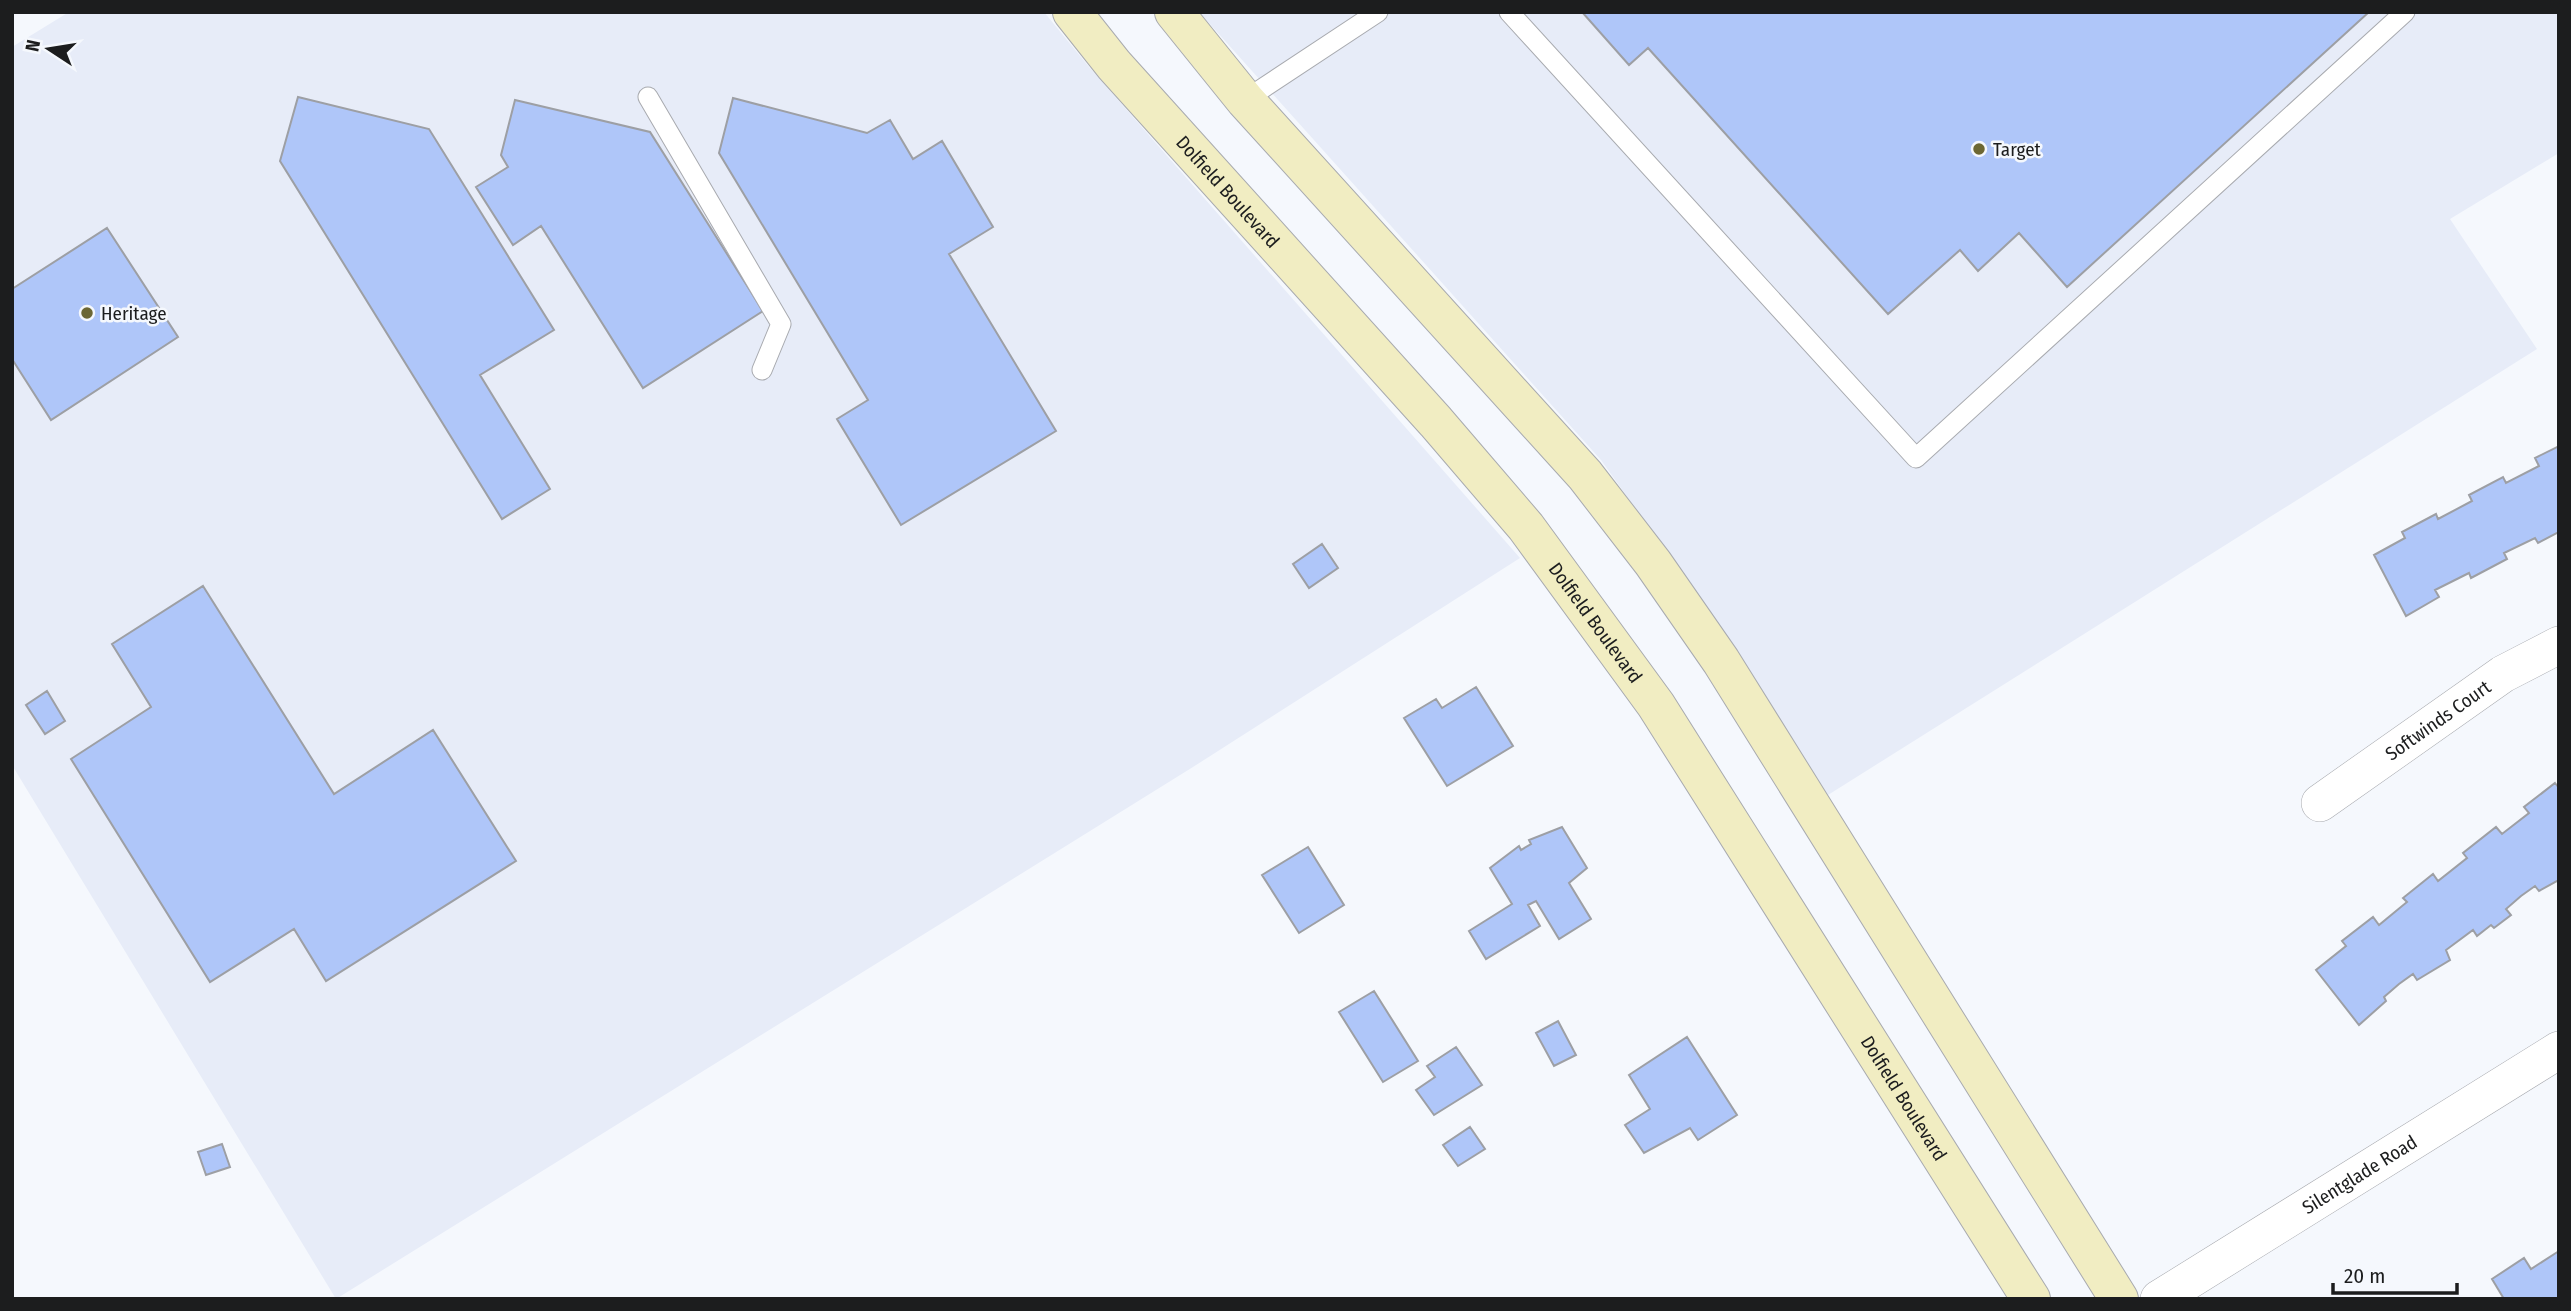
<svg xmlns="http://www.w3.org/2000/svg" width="2571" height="1311" font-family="'Fira Sans Condensed',sans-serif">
<rect width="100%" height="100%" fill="#f5f8fd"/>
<!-- built -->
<path fill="#e7ecf8" d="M69 12H1044L1090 68 1520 558 1193 767 336 1299 12 765V47Z
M1199 12H2559V153L2450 219 2537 349 1828 795 1740 656 1601 460Z"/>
<!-- building -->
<path fill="#afc6f9" stroke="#9d9fa4" stroke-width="2" d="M1582 12H2369L2067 287 2019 233 1978 271 1960 250 1888 314 1648 48 1629 65Z
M298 97 429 129 554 330 480 375 550 489 502 519 280 161Z
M733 98 867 133 890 120 913 159 942 141 993 227 949 254 1056 431 901 525 837 419 868 400 719 153Z
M515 100 650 132 763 311 643 388 541 226 513 245 476 187 508 167 501 155Z
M107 228 178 337 51 420 12 359V289Z
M2559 446V532L2538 543 2535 538 2504 553 2507 559 2471 578 2469 573 2435 590 2439 597 2406 616 2374 555 2405 538 2402 532 2436 514 2438 519 2472 501 2469 495 2503 477 2506 483 2539 466 2535 458Z
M1322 544 1338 568 1309 588 1293 564Z
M203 586 334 794 433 730 516 861 326 981 294 929 210 982 71 759 151 707 112 644Z
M1476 687 1513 746 1447 786 1404 718 1436 699 1442 708Z
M47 691 65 721 45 734 26 705Z
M2555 783 2559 788V880L2539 891 2535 886 2521 896 2506 909 2511 915 2494 928 2491 925 2477 936 2473 930 2446 950 2450 960 2417 980 2413 974 2399 984 2384 997 2386 1001 2359 1025 2316 970 2346 946 2342 941 2373 917 2379 925 2407 902 2403 898 2433 874 2438 881 2467 858 2463 853 2496 827 2502 834 2529 813 2524 807Z
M1562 827 1587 868 1569 883 1591 919 1559 939 1536 901 1528 905 1540 926 1486 959 1469 931 1512 904 1490 868 1519 846 1521 850 1531 844 1529 840Z
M1308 847 1344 905 1299 933 1262 875Z
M1374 991 1418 1061 1383 1082 1339 1012Z
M1558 1021 1576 1055 1554 1066 1536 1033Z
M1687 1037 1737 1115 1698 1140 1690 1128 1644 1153 1625 1125 1650 1109 1629 1075Z
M1456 1047 1482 1085 1434 1115 1416 1090 1435 1077 1427 1066Z
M1470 1127 1485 1149 1458 1166 1443 1145Z
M222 1144 230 1167 206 1175 198 1152Z
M2559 1251V1299H2504L2492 1279 2524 1258 2531 1269Z"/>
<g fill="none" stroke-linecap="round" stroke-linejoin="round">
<!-- service casing -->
<g stroke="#a8aaaf" stroke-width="21">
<path id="service" d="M1509 12 1916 458 2405 12
M648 97 781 324 762 370
M1245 100 1378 12"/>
</g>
<!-- minor casing -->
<g stroke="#a8aaaf" stroke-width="38">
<g id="minor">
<path id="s1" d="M2320 803 2503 674 2559 645"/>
<path id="s2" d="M2159 1299 2559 1050"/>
</g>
</g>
<!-- secondary casing -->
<g stroke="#a8aaaf" stroke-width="40">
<g id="secondary">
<path id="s3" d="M1072 12 1114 65 1436 422 1526 527 1656 705 2031 1299"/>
<path d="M1174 12 1245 100 1585 475 1653 563 1721 661 2119 1299"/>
</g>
</g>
<!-- service -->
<use href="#service" stroke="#fff" stroke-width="19"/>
<!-- minor -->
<use href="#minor" stroke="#fff" stroke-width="37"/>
<!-- secondary -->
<use href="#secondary" stroke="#f1edc2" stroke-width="38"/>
</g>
<!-- markers -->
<g fill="#6c6734" stroke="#f5f8fd" stroke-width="2.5">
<circle cx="1979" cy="149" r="7"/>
<circle cx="87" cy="313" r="7"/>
</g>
<g text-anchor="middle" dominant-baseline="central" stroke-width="5" stroke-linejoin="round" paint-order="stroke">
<!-- poi labels -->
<g font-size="19" fill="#1c1d1e" stroke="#f5f8fd" text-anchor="start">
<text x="1993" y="149">Target</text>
<text x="101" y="313">Heritage</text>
</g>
<!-- street labels -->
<g font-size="19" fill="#1c1d1e" stroke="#f5f8fd">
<text stroke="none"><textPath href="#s3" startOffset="238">Dolfield Boulevard</textPath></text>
<text stroke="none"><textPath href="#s3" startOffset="805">Dolfield Boulevard</textPath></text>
<text stroke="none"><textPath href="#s1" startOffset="144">Softwinds Court</textPath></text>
<text stroke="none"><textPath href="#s3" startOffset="1372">Dolfield Boulevard</textPath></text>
<text stroke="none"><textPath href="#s2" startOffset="236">Silentglade Road</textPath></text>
</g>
</g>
<!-- border -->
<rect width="2571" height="1311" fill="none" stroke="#1c1d1e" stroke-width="28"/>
<!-- north arrow -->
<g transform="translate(49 49) rotate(282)" stroke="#f5f8fd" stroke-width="5" paint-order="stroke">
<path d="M0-5L12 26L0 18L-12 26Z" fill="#1c1d1e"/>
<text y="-10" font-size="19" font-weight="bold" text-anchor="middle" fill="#1c1d1e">N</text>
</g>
<!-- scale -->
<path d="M2333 1283v10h124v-10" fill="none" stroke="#1c1d1e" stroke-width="3.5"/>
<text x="2344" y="1283" font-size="21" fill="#1c1d1e" stroke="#f5f8fd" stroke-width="5" paint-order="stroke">20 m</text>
</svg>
